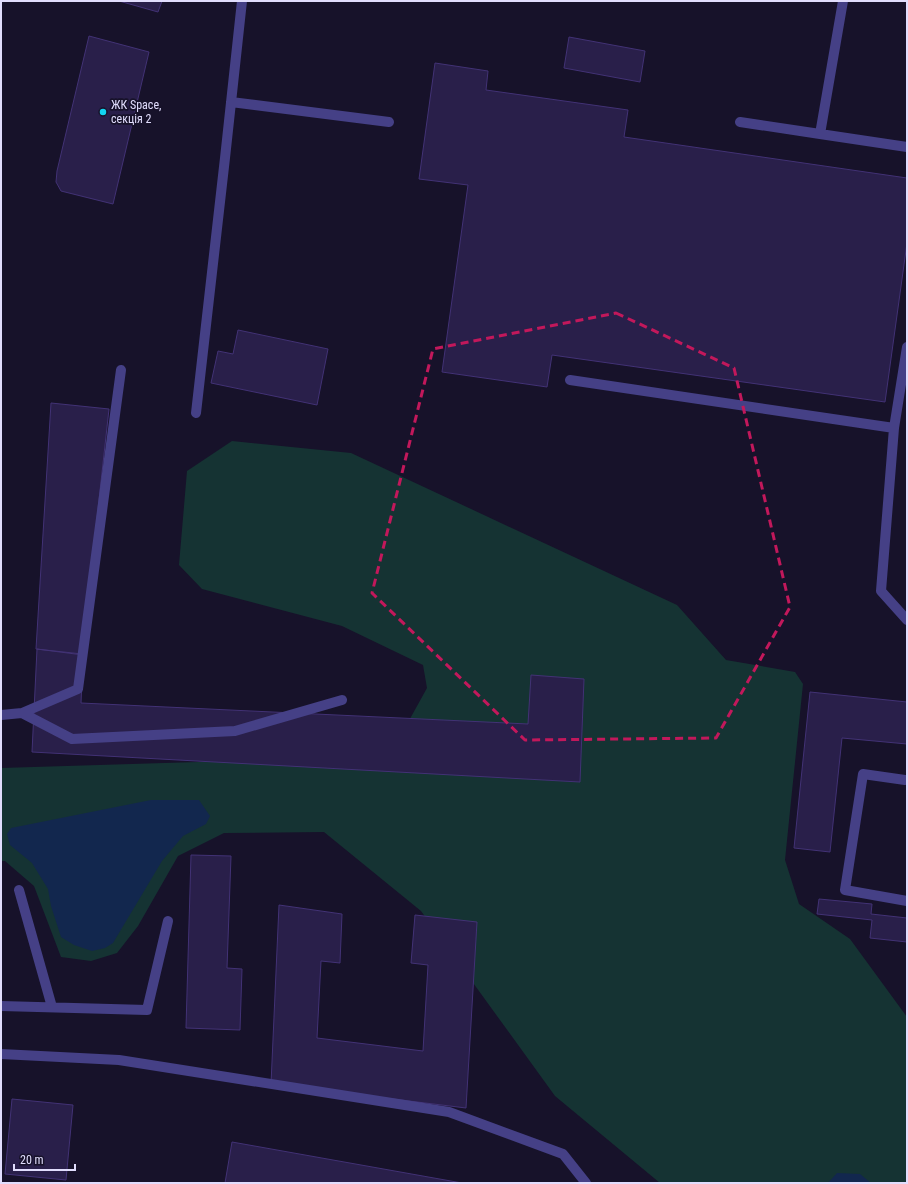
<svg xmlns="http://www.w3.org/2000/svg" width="908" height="1184" font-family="'Roboto Condensed',sans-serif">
<rect width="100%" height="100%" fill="#17122a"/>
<!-- green -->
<path fill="#153333" d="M232 441 351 453 677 605 726 660 795 672 803 684 785 860 799 904 850 939 907 1017V1183H660L555 1096 421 911 324 832 224 833 178 856 138 926 117 953 91 961 61 957 34 886 5 861H1V768L295 759 406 726 427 688 423 665 342 626 202 589 179 565 187 471Z"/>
<!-- water -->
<path fill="#12274e" d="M151 800H199L210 816 206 824 183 836 162 861 113 943 105 948 92 951 74 945 61 937 51 906 48 889 32 863 10 845 7 834 11 828Z
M837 1173 860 1174 871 1183H828Z"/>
<!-- building -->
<path fill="#291f4a" stroke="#423275" d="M119 1H162L158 12Z
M89 36 149 52 113 204 61 191 56 182 57 171Z
M569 37 645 51 640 82 564 68Z
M435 63 488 71 486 90 628 110 624 137 907 178V243L885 402 552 355 547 387 442 372 468 185 419 179Z
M238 330 328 349 317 405 211 383 218 351 233 354Z
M51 403 109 409 82 654 36 649Z
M37 649 83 655 81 703 528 724 531 675 584 679 580 782 32 752Z
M810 692 907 702V744L842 738 830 852 794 848Z
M191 855 231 856 227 968 242 969 240 1030 186 1028Z
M819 899 872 904 871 914 907 918V942L870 938 872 920 817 914Z
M279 905 342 914 340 963 321 961 317 1038 423 1051 428 965 411 963 415 915 477 922 466 1108 271 1084Z
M12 1099 73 1105 66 1180 5 1174Z
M232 1142 462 1183H225Z"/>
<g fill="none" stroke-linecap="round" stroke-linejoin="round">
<!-- minor -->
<path stroke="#454086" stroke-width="10" d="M843 1 820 134 907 147
M231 102 389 122
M740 122 820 134
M570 380 894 428 907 347
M196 413 225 158 242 1
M894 428 881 591 907 620
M22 713 78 689 121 370
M1 715 22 713 72 739 235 731 342 700
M905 780 863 774 845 890 907 901
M19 890 52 1007
M1 1006 147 1010 168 921
M1 1054 119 1060 449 1112 563 1154 586 1183"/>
</g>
<!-- marked area -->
<path fill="none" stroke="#c2185b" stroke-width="3" stroke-dasharray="8 5" stroke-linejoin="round" d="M616 313 734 368 790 607 716 738 525 740 372 593 433 349Z"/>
<!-- markers -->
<circle fill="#13d5f3" stroke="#17122a" stroke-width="1.5" cx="103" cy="112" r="4"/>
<g text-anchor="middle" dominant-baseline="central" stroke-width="3.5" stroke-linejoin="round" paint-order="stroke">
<!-- poi labels -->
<g font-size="12" fill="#e1ddfd" stroke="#17122a" text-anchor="start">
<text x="111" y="105">ЖК Space,<tspan x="111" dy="14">секція 2</tspan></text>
</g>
</g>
<!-- border -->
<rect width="908" height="1184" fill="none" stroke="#e1ddfd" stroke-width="4"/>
<!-- scale -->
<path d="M14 1164v6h61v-6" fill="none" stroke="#e1ddfd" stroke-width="2"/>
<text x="20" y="1164" font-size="12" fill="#e1ddfd" stroke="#17122a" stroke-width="3" paint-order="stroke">20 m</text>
</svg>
